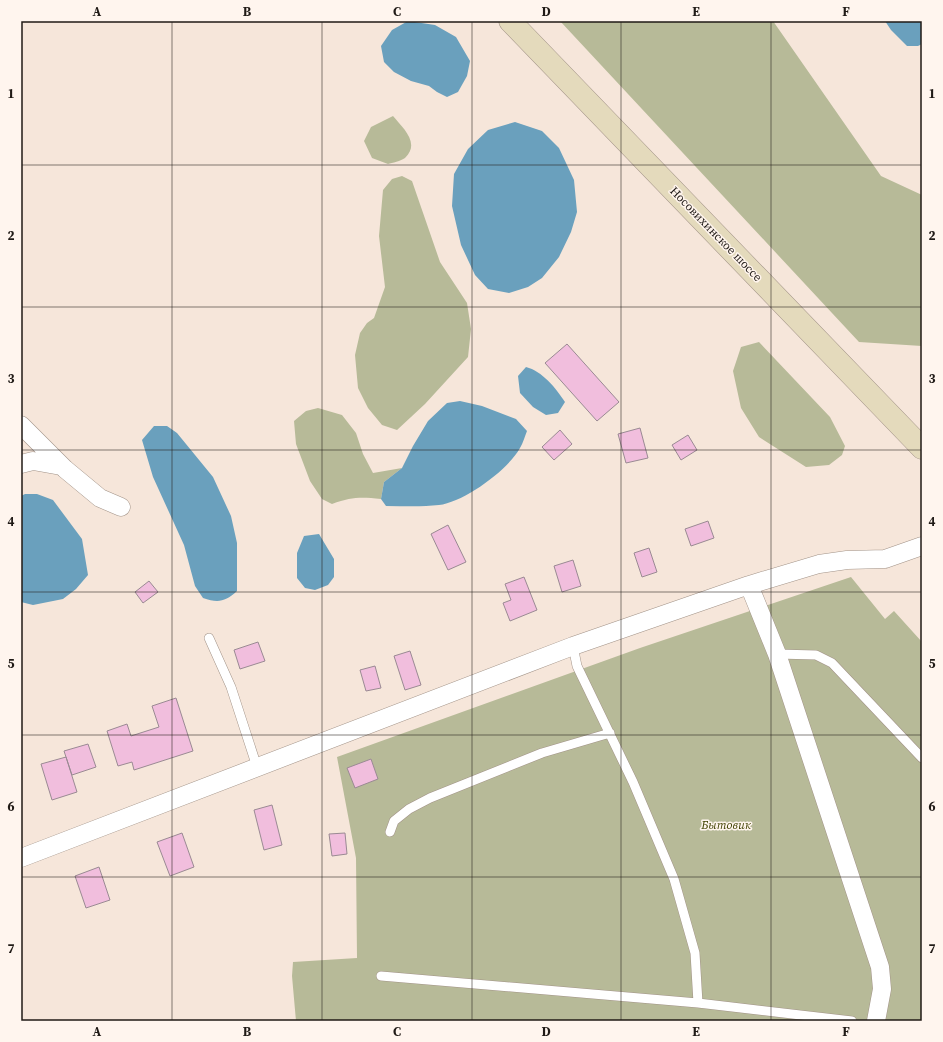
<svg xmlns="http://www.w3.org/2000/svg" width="943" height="1042" font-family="'Source Serif 4',serif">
<rect width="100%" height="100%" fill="#f6e6da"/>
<!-- green -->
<path fill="#b7ba98" d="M560 21H773L881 176 922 195V346L859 342Z
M393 116C402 127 421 143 405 158 401 161 392 163 388 164L372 158 364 141 371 127Z
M402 176 412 181 440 262 467 303 471 329 468 357 425 404 397 430 382 425 368 408 358 388 355 355 360 333 367 323 374 318 385 287 379 236 383 190 392 179Z
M759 342 830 417 845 446 842 455 829 465 806 467 759 437 741 408 733 371 741 347Z
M318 408 342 415 356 433 363 454 373 473 402 468 384 482 381 499C360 497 352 497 332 504L322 499 310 481 296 444 294 421 306 411Z
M851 577 885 619 894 611 922 642V1021H296L292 976 293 962 357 958 356 858 337 757 640 648Z"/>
<!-- water -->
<path fill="#6aa0bd" d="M408 21 435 25 456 37 470 61 467 76 458 92 447 97 437 92 429 86 411 81 394 72 384 62 381 46 392 30Z
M885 21H922V44L918 46H907L891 30Z
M515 122 542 131 559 148 574 180 577 212 571 232 559 257 542 278 528 287 509 293 488 289 475 275 461 245 452 206 454 174 468 149 488 130Z
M526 367C542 371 556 388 565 402L558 413 546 415 533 407 520 393 518 376Z
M460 401 482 406 516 419 527 431C525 436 523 443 520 448 508 470 464 502 439 505 422 507 404 506 386 506L381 499 384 482 402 468 413 446 428 421 447 403Z
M154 426H167L177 433 213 477 231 516 237 543V591C225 602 218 603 203 598L195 586 184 545 153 477 142 440Z
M25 494H37L53 500 82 539 88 575 76 589 63 599 33 605 21 602V496Z
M319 534 334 559V577L328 585 315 590 305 588 297 578V553L304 536Z"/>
<!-- building -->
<path fill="#f1bedd" stroke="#9a8a93" d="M567 344 619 402 597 421 545 363Z
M640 428 648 458 626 463 618 434Z
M560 430 572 444 554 460 542 447Z
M688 435 697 450 681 460 672 445Z
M708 521 714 538 691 546 685 529Z
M448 525 466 562 448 570 431 534Z
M649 548 657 572 642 577 634 553Z
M573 560 581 586 562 592 554 566Z
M524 577 537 610 510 621 503 603 511 600 505 584Z
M149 581 158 592 143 603 135 592Z
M258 642 265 661 240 669 234 650Z
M410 651 421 685 405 690 394 656Z
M375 666 381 688 366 691 360 670Z
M176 698 193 751 134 770 132 762 118 766 107 731 127 724 131 736 159 727 152 706Z
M88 744 96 767 72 775 64 751Z
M66 757 77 792 52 800 41 764Z
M371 759 378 779 355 788 347 768Z
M272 805 282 845 264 850 254 810Z
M182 833 194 867 170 876 157 842Z
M345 833 347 854 332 856 329 834Z
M99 867 110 900 86 908 75 876Z"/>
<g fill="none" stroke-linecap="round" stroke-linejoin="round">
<!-- service casing -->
<g stroke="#a29388" stroke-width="10">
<path id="service" d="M209 638 231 687 257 767
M573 646 577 666 633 782 674 879 695 953 698 1003
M777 654 816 655 832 663 922 758
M390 832 394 821 409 809 430 798 542 753 610 733
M381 976 698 1003 852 1021"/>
</g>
<!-- minor casing -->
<g stroke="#a29388" stroke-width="19">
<path id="minor" d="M21 425 65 469 100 498 121 507
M21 464 33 461 61 466
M749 585 777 654 880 967 882 989 876 1021
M21 858 573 646 749 585 819 564 847 560 885 559 922 546"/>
</g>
<!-- secondary casing -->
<g stroke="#a29388" stroke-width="23">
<path id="secondary" d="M510 21 922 448"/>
</g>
<!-- service -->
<use href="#service" stroke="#fff" stroke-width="9"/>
<!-- minor -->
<use href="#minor" stroke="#fff" stroke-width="18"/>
<!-- secondary -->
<use href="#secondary" stroke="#e4dabc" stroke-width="22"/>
</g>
<!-- grid -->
<path fill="none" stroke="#201a16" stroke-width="1" stroke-opacity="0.55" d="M172 21V1021M322 21V1021M472 21V1021M621 21V1021M771 21V1021M21 165H922M21 307H922M21 450H922M21 592H922M21 735H922M21 877H922"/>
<g text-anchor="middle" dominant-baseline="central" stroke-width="3" stroke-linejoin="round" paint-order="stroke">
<!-- street labels -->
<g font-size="12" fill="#201a16" stroke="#fff5ee">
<text transform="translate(716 234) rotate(46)">Носовихинское шоссе</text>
</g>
<!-- park labels -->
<g font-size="12" font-style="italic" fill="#404200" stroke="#fff5ee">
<text x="726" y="825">Бытовик</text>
</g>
</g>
<!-- border -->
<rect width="943" height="1042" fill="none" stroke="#fff5ee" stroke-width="44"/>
<rect x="22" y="22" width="899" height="998" fill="none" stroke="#201a16" stroke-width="1.5"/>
<g font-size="13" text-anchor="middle" font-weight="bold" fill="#201a16">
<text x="97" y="16">A</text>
<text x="247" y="16">B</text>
<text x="397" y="16">C</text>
<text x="546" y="16">D</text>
<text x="696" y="16">E</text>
<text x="846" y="16">F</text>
<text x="11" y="98">1</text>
<text x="932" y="98">1</text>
<text x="11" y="240">2</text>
<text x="932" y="240">2</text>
<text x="11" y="383">3</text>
<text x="932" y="383">3</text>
<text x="11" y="526">4</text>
<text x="932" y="526">4</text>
<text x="11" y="668">5</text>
<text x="932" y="668">5</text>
<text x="11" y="811">6</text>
<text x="932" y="811">6</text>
<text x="11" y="953">7</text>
<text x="932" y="953">7</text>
<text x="97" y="1036">A</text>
<text x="247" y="1036">B</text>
<text x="397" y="1036">C</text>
<text x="546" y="1036">D</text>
<text x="696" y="1036">E</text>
<text x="846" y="1036">F</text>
</g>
</svg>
